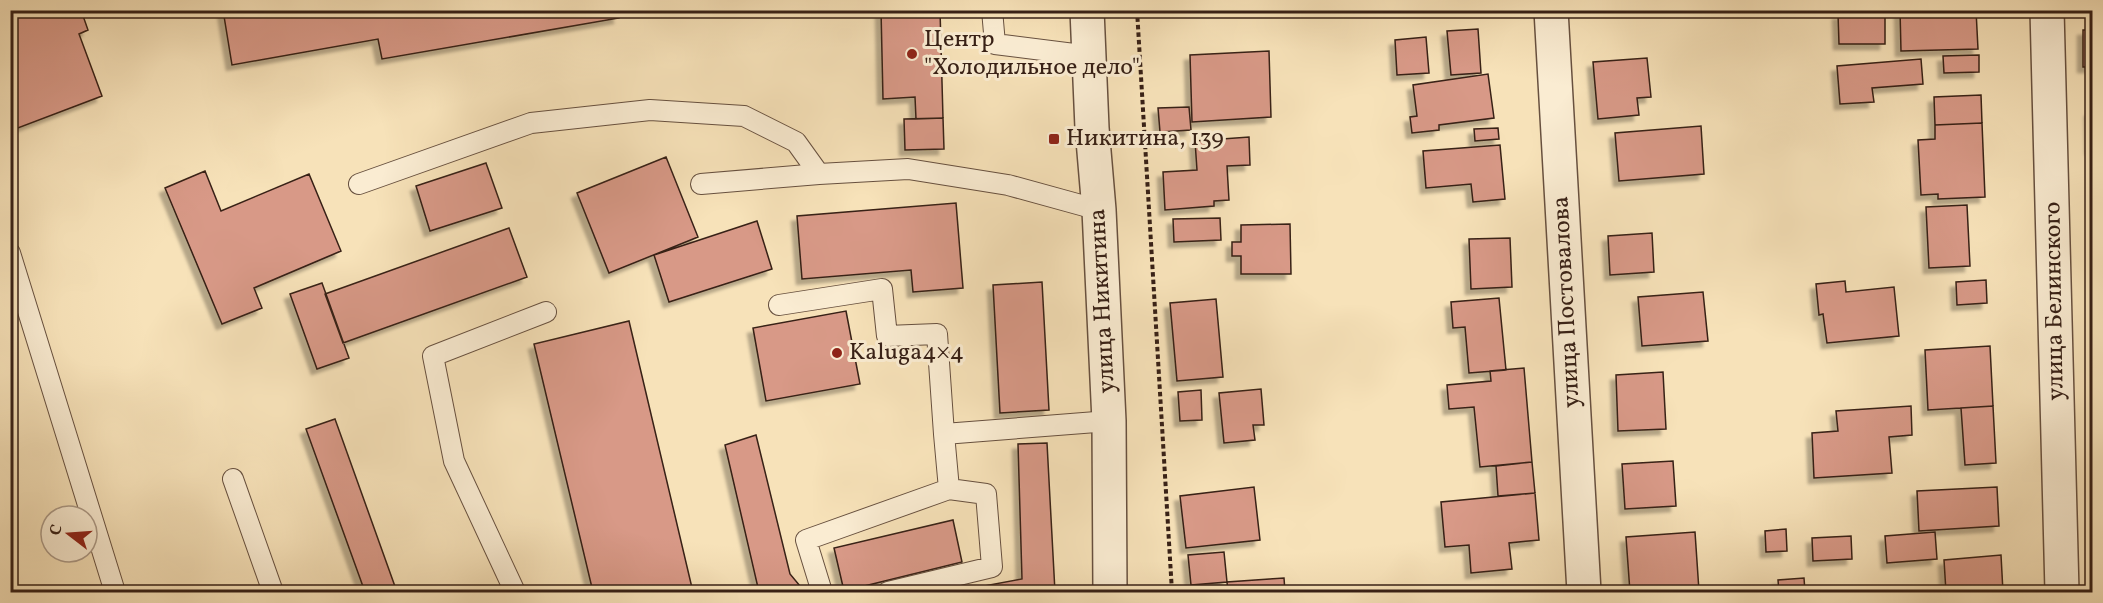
<svg xmlns="http://www.w3.org/2000/svg" width="2103" height="603" font-family="Vollkorn,serif">
<defs>
<filter id="shadow"><feDropShadow dx="-5.5" dy="5.5" stdDeviation="1.5" flood-color="#0004"/></filter>
</defs>
<rect width="100%" height="100%" fill="#f7e2b9"/>
<filter id="stains"><feTurbulence type="fractalNoise" baseFrequency=".00333" numOctaves="4"/><feColorMatrix values="0 0 0 0 .2 0 0 0 0 .09 0 0 0 0 .02 0 0 0 .5 -.17"/></filter>
<radialGradient id="worn" r=".72"><stop offset=".6" stop-color="#630" stop-opacity="0"/><stop offset="1" stop-color="#630" stop-opacity=".3"/></radialGradient>
<!-- building -->
<path fill="#d89987" stroke="#372016" stroke-width="1.5" filter="url(#shadow)" d="M10 10H81L88 30 79 34 102 96 10 131Z
M223 10H617L619 18 382 59 378 39 232 65Z
M881 10H940L943 118 916 119 915 97 883 99Z
M1900 10H1976L1978 49 1901 51Z
M1838 14H1885V44H1839Z
M1478 29 1481 73 1451 75 1447 31Z
M2083 30H2092V67H2083Z
M1426 37 1429 73 1397 75 1395 40Z
M1269 51 1271 117 1192 122 1190 55Z
M1979 55V72L1944 73 1943 56Z
M1647 58 1651 97 1637 98 1639 115 1598 119 1593 62Z
M1921 59 1923 84 1872 88 1874 102 1840 104 1837 66Z
M1488 74 1494 118 1439 125V130L1412 133 1410 117 1417 116 1413 85Z
M1981 95 1982 123 1935 125 1934 97Z
M1189 107 1191 130 1160 132 1158 108Z
M2090 111H2092V149H2091Z
M943 118 944 149 905 150 904 119Z
M1982 123 1985 197 1938 199V194L1921 195 1918 140 1935 139V125Z
M1701 126 1704 174 1619 181 1615 133Z
M1498 128 1499 139 1475 141 1474 129Z
M1249 137 1250 165 1227 166 1229 200 1214 201V206L1165 210 1163 172 1197 170 1195 141Z
M1500 145 1505 199 1473 202 1471 184 1426 188 1423 151Z
M666 157 698 237 609 273 577 193Z
M486 163 502 208 430 231 416 186Z
M205 171 221 211 309 174 341 251 254 288 262 308 222 324 165 188Z
M956 203 963 288 913 292 911 270 802 279 797 216Z
M1967 205 1970 266 1929 268 1926 207Z
M1220 218 1221 240 1174 242 1173 219Z
M757 221 772 269 669 302 654 255Z
M1290 224 1291 274H1241V256H1232V242H1241V225Z
M509 228 527 277 343 343 325 294Z
M1652 233 1654 272 1610 275 1608 236Z
M1510 238 1512 287 1471 289 1469 239Z
M1986 280 1987 303 1957 305 1956 282Z
M1845 281 1846 292 1894 287 1899 336 1827 343 1823 314 1819 315 1816 284Z
M1042 282 1049 410 1000 413 993 285Z
M322 283 349 358 317 369 290 294Z
M1703 292 1708 341 1642 346 1638 297Z
M1499 298 1506 370 1469 373 1465 327 1453 328 1451 302Z
M1216 299 1223 377 1177 381 1170 303Z
M846 311 860 384 766 401 753 328Z
M629 321 693 592H593L534 344Z
M1990 346 1993 406 1928 410 1925 350Z
M1524 368 1532 462 1480 467 1474 407 1449 409 1447 385 1491 381 1490 371Z
M1663 372 1666 429 1618 431 1616 375Z
M1261 389 1264 425H1253L1255 440 1224 443 1219 393Z
M1201 390 1202 420 1180 421 1178 392Z
M1911 406 1912 435 1889 437 1892 473 1814 478 1812 433 1838 431 1836 411Z
M1993 406 1996 463 1965 465 1961 408Z
M335 419 397 592H365L306 429Z
M756 435 790 574 805 592H759L725 445Z
M1047 443 1055 592H952L1022 579 1018 444Z
M1673 461 1676 506 1625 509 1622 464Z
M1532 462 1535 493 1498 496 1496 466Z
M1254 487 1260 540 1186 548 1180 496Z
M1997 487 1999 526 1919 531 1917 491Z
M1535 493 1539 540 1509 543 1512 569 1471 573 1469 545 1445 547 1441 502Z
M953 520 962 562 844 591 834 548Z
M1786 529 1787 551 1766 552 1765 531Z
M1695 532 1699 591 1630 592 1626 537Z
M1935 532 1937 559 1887 563 1885 536Z
M1851 536 1852 559 1813 561 1812 538Z
M1224 552 1227 582 1191 585 1188 555Z
M2001 555 2003 592H1946L1944 560Z
M1284 578 1285 592H1228L1227 582Z
M1804 578 1805 592H1779L1778 580Z"/>
<g fill="none" stroke-linecap="round" stroke-linejoin="round">
<!-- lane casing -->
<g stroke="#67503f" stroke-width="22">
<path id="lane" d="M992 10 995 44 1090 56
M359 184 531 123 650 110 744 116 796 142 819 174
M701 184 819 174 908 169 1008 185 1099 210
M10 253 115 592
M779 305 882 289 887 336 937 334 944 434 1109 421
M944 434 949 489
M233 479 273 592
M515 592 454 461 433 356 546 312
M822 592 806 540 949 489 986 494 992 567 888 592"/>
</g>
<!-- street casing -->
<g stroke="#67503f" stroke-width="36">
<path id="street" d="M1087 10 1092 128 1099 210 1109 421 1110 592
M1551 10 1584 592
M2047 10 2062 592"/>
</g>
<!-- path -->
<path stroke="#372016" stroke-width="4" stroke-dasharray="4.5 3" stroke-linecap="butt" d="M1137 10 1172 592"/>
<!-- lane -->
<use href="#lane" stroke="#faecd2" stroke-width="20"/>
<!-- street -->
<use href="#street" stroke="#faecd2" stroke-width="33"/>
</g>
<!-- markers -->
<g fill="#8f2418" stroke="#faecd2" stroke-width="2">
<circle cx="912" cy="54" r="6"/>
<rect x="1048" y="133" width="12" height="12" rx="3"/>
<circle cx="837" cy="353" r="6"/>
</g>
<g text-anchor="middle" dominant-baseline="central" stroke-width="6" stroke-linejoin="round" paint-order="stroke">
<!-- poi labels -->
<g font-size="24" fill="#372016" stroke="#faecd2" text-anchor="start">
<text x="924" y="40">Центр<tspan x="924" dy="28">"Холодильное дело"</tspan></text>
<text x="1066" y="139">Никитина, 139</text>
<text x="849" y="353">Kaluga4×4</text>
</g>
<!-- street labels -->
<g font-size="24" fill="#372016" stroke="#faecd2">
<text transform="translate(1103 301) rotate(-93)">улица Никитина</text>
<text transform="translate(2055 301) rotate(-91)">улица Белинского</text>
<text transform="translate(1567 302) rotate(-93)">улица Постовалова</text>
</g>
</g>
<!-- margin -->
<rect width="2103" height="603" fill="none" stroke="#f7e2b9" stroke-width="36"/>
<rect x="12" y="12" width="2079" height="579" fill="none" stroke="#372016" stroke-width="3"/>
<rect x="18" y="18" width="2067" height="567" fill="none" stroke="#372016" stroke-width="1.5"/>
<!-- north arrow -->
<g transform="translate(69 534) rotate(287)"><circle r="28" fill="#faecd2" stroke="#ac9a87" stroke-width="1.5"/>
<path d="M0-4.5L10 22L0 15L-10 22Z" fill="#8f2418"/>
<text y="-9" font-size="16" font-weight="bold" text-anchor="middle" fill="#372016">С</text>
</g>
<rect width="100%" height="100%" filter="url(#stains)"/>
<rect width="100%" height="100%" fill="url(#worn)"/>
</svg>
